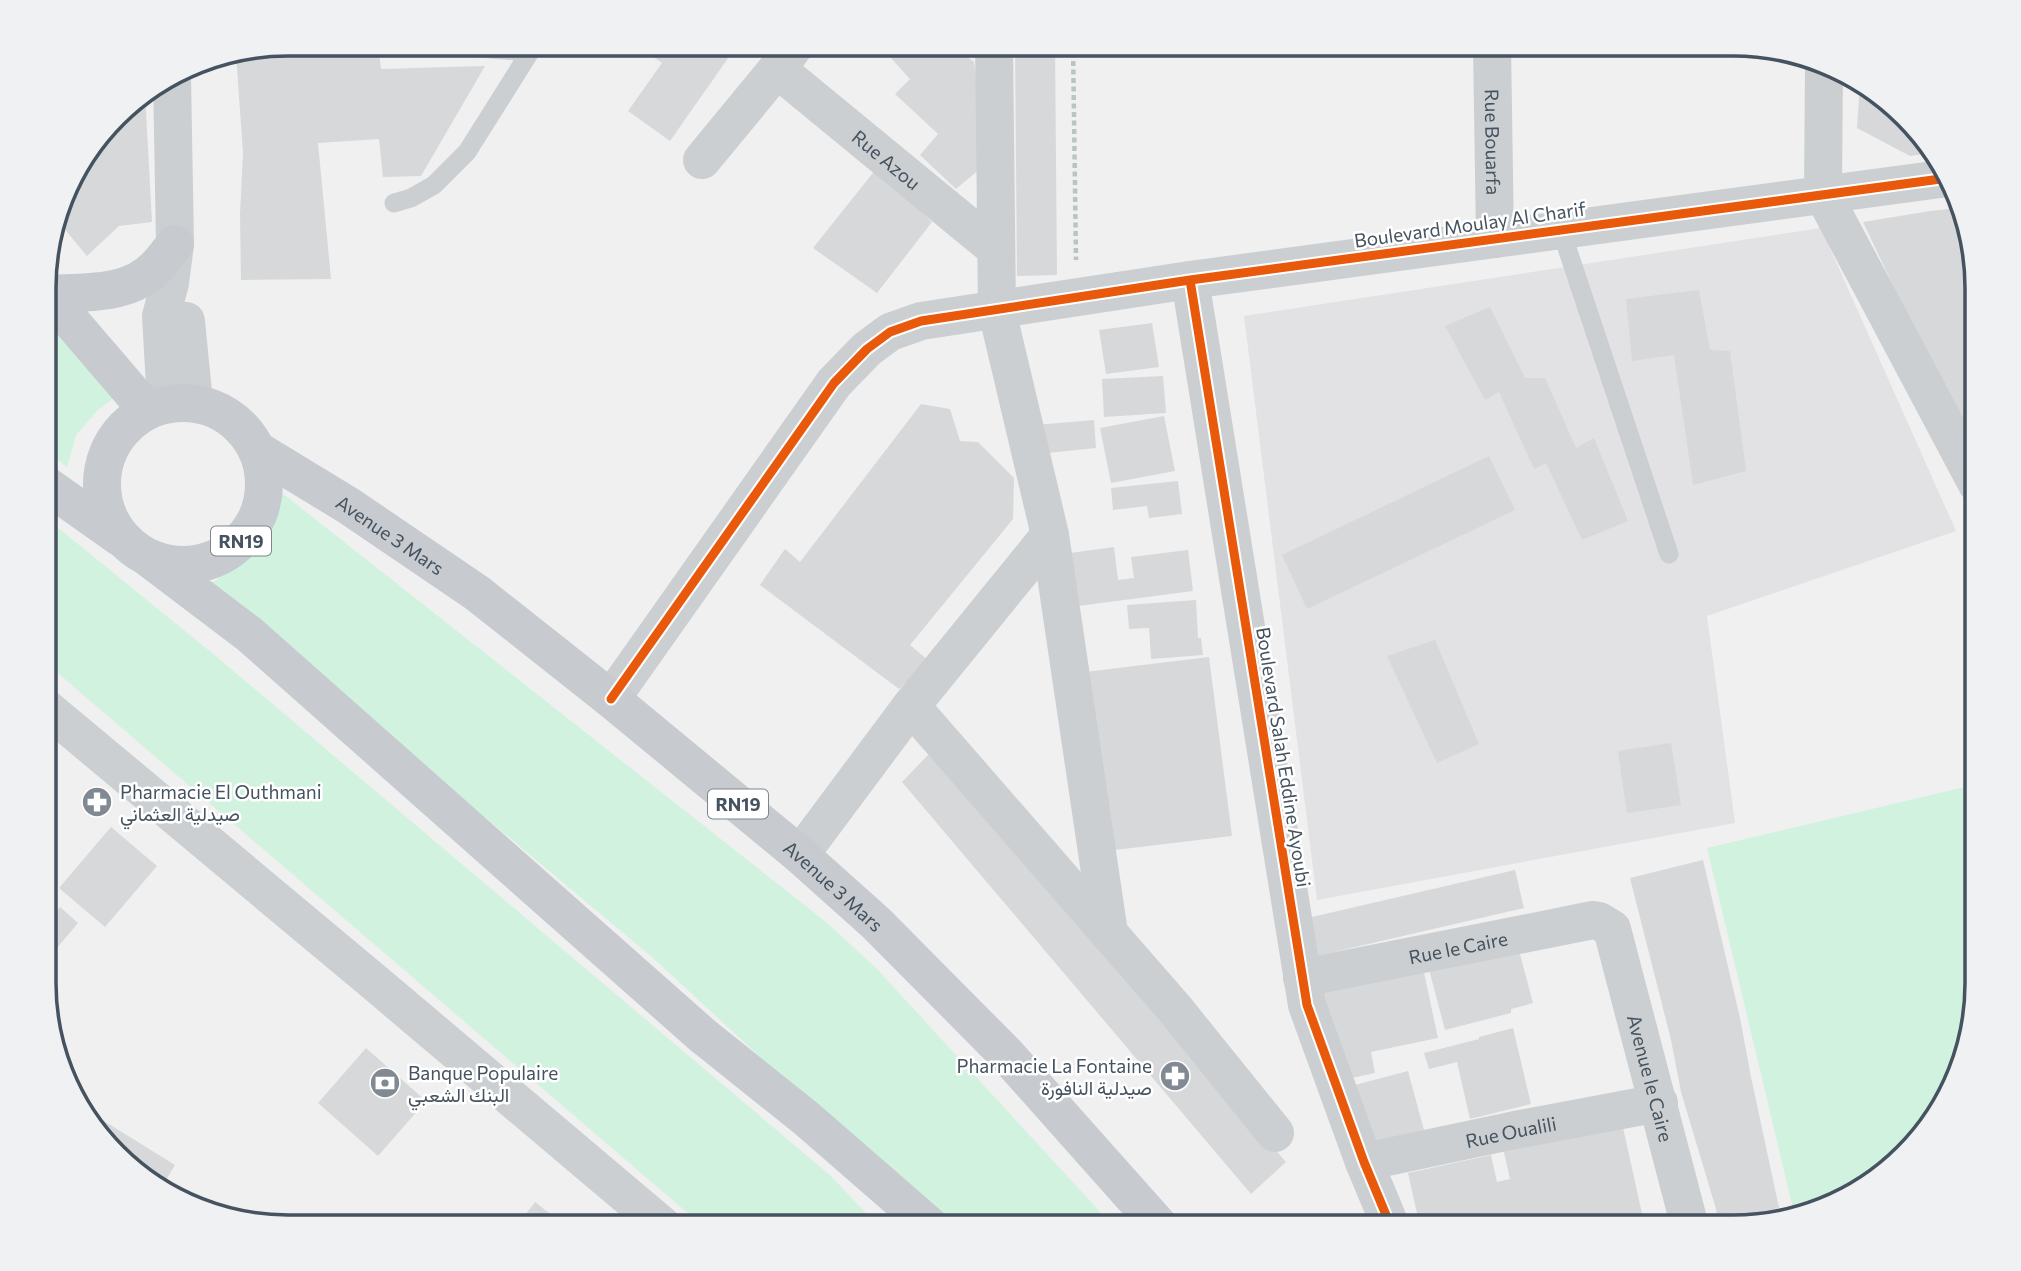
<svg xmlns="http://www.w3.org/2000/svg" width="2021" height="1271" font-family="Commissioner,Vazirmatn,sans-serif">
<rect width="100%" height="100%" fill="#f1f0f0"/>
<!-- education -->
<path fill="#e2e1e3" d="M1821 228 1956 531 1707 616 1735 823 1317 900 1244 316Z"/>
<!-- green -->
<path fill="#d2f2e0" d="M46 321 119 394 98 410 76 435 67 467 46 451Z
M282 493 826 922 877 969 1114 1227H934L850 1140 653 958 208 585C249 561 266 538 282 493Z
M46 518 217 657 831 1176 879 1227H704L46 663Z
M1977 784V999L1936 1118 1855 1195 1794 1213 1707 848Z"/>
<!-- building -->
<path fill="#d7d8da" d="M288 44H378L381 69 485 66 421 176 383 177 379 139 318 143 331 279 241 280 240 214 243 153 236 54Z
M644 44H738L670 141 628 111 662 63 641 48Z
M878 44H951L974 62 985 138 981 168 956 189 920 155 938 134 895 94 910 79Z
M1015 44H1055L1057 275 1017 276Z
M1860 81 1868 85 1932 153 1910 156 1857 128Z
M145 93 152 222 119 226 87 256 57 220 69 180 127 105Z
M876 169 932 222 877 293 813 248Z
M1957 208 1977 271V443L1904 309 1863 222 1930 211Z
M1699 290 1710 350 1730 351 1746 471 1693 485 1674 355 1632 361 1626 299Z
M1490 307 1525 378H1545L1576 448 1594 438 1628 521 1582 540 1546 463 1534 469 1499 392 1485 400 1445 326Z
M1152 323 1159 367 1106 374 1099 330Z
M1163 376 1166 413 1104 417 1102 379Z
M921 404 950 409 960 441 978 442 1014 478 1013 519 910 645 929 661 899 689 760 585 785 549 800 562Z
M1164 416 1175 471 1111 483 1100 428Z
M1094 420 1096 448 1038 454 1035 425Z
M1489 456 1515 510 1307 609 1282 555Z
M1178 481 1182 514 1149 518 1147 506 1113 510 1111 488Z
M1114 547 1118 580 1134 578 1131 557 1188 550 1193 591 1063 608 1056 555Z
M1196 600 1198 638H1201L1203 655 1151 659 1149 628 1129 629 1127 605Z
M1435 640 1479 744 1437 763 1387 656Z
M1209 657 1232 836 1098 852 1077 673Z
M1671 743 1681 805 1627 813 1618 751Z
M929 754 1286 1162 1251 1194 902 782Z
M46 768 54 774 46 784Z
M111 827 157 866 105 927 59 888Z
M1703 860 1740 1018 1751 1077 1781 1217 1749 1227H1718L1716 1209 1681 1092 1671 1040 1630 878Z
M1515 870 1524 908 1308 958 1299 920Z
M60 907 78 923 46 961V919L48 921Z
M1516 939 1533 1003 1511 1009V1013L1445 1030 1427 962Z
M1422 963 1438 1038 1371 1052 1375 1073 1338 1081 1318 985Z
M1513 1028 1531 1104 1470 1119 1457 1062 1429 1069 1424 1053 1479 1039V1037Z
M366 1048 426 1101 378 1156 318 1103Z
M1408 1071 1424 1130 1369 1144 1355 1085Z
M83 1108 175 1165 160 1190 153 1186 85 1118 81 1110Z
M1622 1123 1645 1227H1482L1481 1220 1455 1225 1456 1227H1420L1408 1173 1491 1155 1497 1182 1510 1179 1503 1148Z
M535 1202 567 1227H516Z"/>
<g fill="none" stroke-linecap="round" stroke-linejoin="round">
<!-- path -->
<path stroke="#b7c6c2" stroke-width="4.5" stroke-dasharray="5 3.5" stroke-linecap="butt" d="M1073 44 1076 260"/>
<!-- service -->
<path stroke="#cccfd1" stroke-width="19" d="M427 44 530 52
M394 203 411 198 434 185 467 152 535 44
M1561 230 1669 554"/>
<!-- minor -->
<g stroke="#cccfd1" stroke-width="38">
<path d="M994 44 997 311 1050 535 1109 933"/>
<path id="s1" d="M1492 44 1495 239"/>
<path d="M1824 64 1823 194 1977 484"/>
<path id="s2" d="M777 69 996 249"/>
<path d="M702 160 777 69 796 44"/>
<path d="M1190 280 1307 1005 1364 1162 1391 1227"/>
<path d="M611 699 834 383 867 349 890 332 921 321 1190 280 1948 178"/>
<path d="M911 706 1175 1009 1275 1133"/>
<path d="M46 708 373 981 664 1227"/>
<path d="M800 855 911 706 1050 535"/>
<path id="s3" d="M1302 978 1593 920 1599 921 1612 929 1690 1227"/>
<path id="s4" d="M1364 1162 1515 1130 1659 1103"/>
</g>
<!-- tertiary -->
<path stroke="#cccfd1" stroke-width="38" d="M186 321 194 403
M166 404 161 316 170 283 175 244 172 76"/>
<!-- primary -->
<g stroke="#c7cbcf" stroke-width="38">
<path d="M46 292 147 410"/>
<path d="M47 294C84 292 130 296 157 266 164 259 169 251 175 244"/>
<circle cx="183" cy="484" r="81"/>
<path id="s5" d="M257 450 349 506 477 593 611 699 800 855 876 923 1006 1054 1160 1227"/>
<path d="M46 485 121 538"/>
<path d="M150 559 249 634 702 1035 807 1119 931 1227"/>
</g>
<!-- cycleway casing -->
<g stroke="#fff" stroke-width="13">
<path id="cycleway" d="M1190 280 1307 1005 1364 1162 1391 1227
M611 699 834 383 867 349 890 332 921 321 1190 280 1948 178"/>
</g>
<!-- cycleway -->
<use href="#cycleway" stroke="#e8590c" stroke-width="9"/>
</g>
<!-- icons -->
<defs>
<g id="pharmacy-disc" transform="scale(1.575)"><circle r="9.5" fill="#818992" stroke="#fff"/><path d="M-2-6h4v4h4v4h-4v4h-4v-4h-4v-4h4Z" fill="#fff"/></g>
<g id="bank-disc" transform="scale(1.575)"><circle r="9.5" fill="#818992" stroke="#fff"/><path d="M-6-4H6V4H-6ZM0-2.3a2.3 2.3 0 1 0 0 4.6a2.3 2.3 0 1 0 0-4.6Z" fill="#fff"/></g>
</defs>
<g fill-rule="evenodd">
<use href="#pharmacy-disc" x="97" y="802"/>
<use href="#pharmacy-disc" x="1175" y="1076"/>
<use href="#bank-disc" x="385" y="1083"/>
</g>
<g text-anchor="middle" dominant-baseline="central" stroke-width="5" stroke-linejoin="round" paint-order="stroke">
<!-- shield labels -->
<g fill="#fff" stroke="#7d868f" stroke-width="2">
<rect x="211" y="526.5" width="60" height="29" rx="5"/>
<rect x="708" y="789.5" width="60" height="29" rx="5"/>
</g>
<g font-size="18" font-weight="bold" fill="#45525f">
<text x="241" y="541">RN19</text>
<text x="738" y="804">RN19</text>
</g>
<!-- street labels -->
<g font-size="19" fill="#45525f" stroke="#fff">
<text stroke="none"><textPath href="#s1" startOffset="98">Rue Bouarfa</textPath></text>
<text stroke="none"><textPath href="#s2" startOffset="142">Rue Azou</textPath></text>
<text transform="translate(1470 224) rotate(-8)">Boulevard Moulay Al Charif</text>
<text stroke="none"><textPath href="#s5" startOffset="158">Avenue 3 Mars</textPath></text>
<text transform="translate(1284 757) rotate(81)">Boulevard Salah Eddine Ayoubi</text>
<text stroke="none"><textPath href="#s5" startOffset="724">Avenue 3 Mars</textPath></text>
<text stroke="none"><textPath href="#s3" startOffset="159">Rue le Caire</textPath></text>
<text stroke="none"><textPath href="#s3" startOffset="472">Avenue le Caire</textPath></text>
<text stroke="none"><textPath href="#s4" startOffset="150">Rue Oualili</textPath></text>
</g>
<!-- poi labels -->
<g font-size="19" fill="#45525f" stroke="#fff" text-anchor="start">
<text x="120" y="791">Pharmacie El Outhmani<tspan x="120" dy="22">صيدلية العثماني</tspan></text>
<text x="1152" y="1065" text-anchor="end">Pharmacie La Fontaine<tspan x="1152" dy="22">صيدلية النافورة</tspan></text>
<text x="408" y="1072">Banque Populaire<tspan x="408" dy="22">البنك الشعبي</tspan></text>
</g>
</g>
<!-- crop -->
<path d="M0 0H2021V1271H0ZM288 56H1733A232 232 0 0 1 1965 288V983A232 232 0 0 1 1733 1215H288A232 232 0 0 1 56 983V288A232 232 0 0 1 288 56Z" fill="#f0f1f2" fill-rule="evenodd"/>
<path fill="none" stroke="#45525f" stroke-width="3.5" d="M288 56H1733A232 232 0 0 1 1965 288V983A232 232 0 0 1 1733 1215H288A232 232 0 0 1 56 983V288A232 232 0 0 1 288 56Z"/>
</svg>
